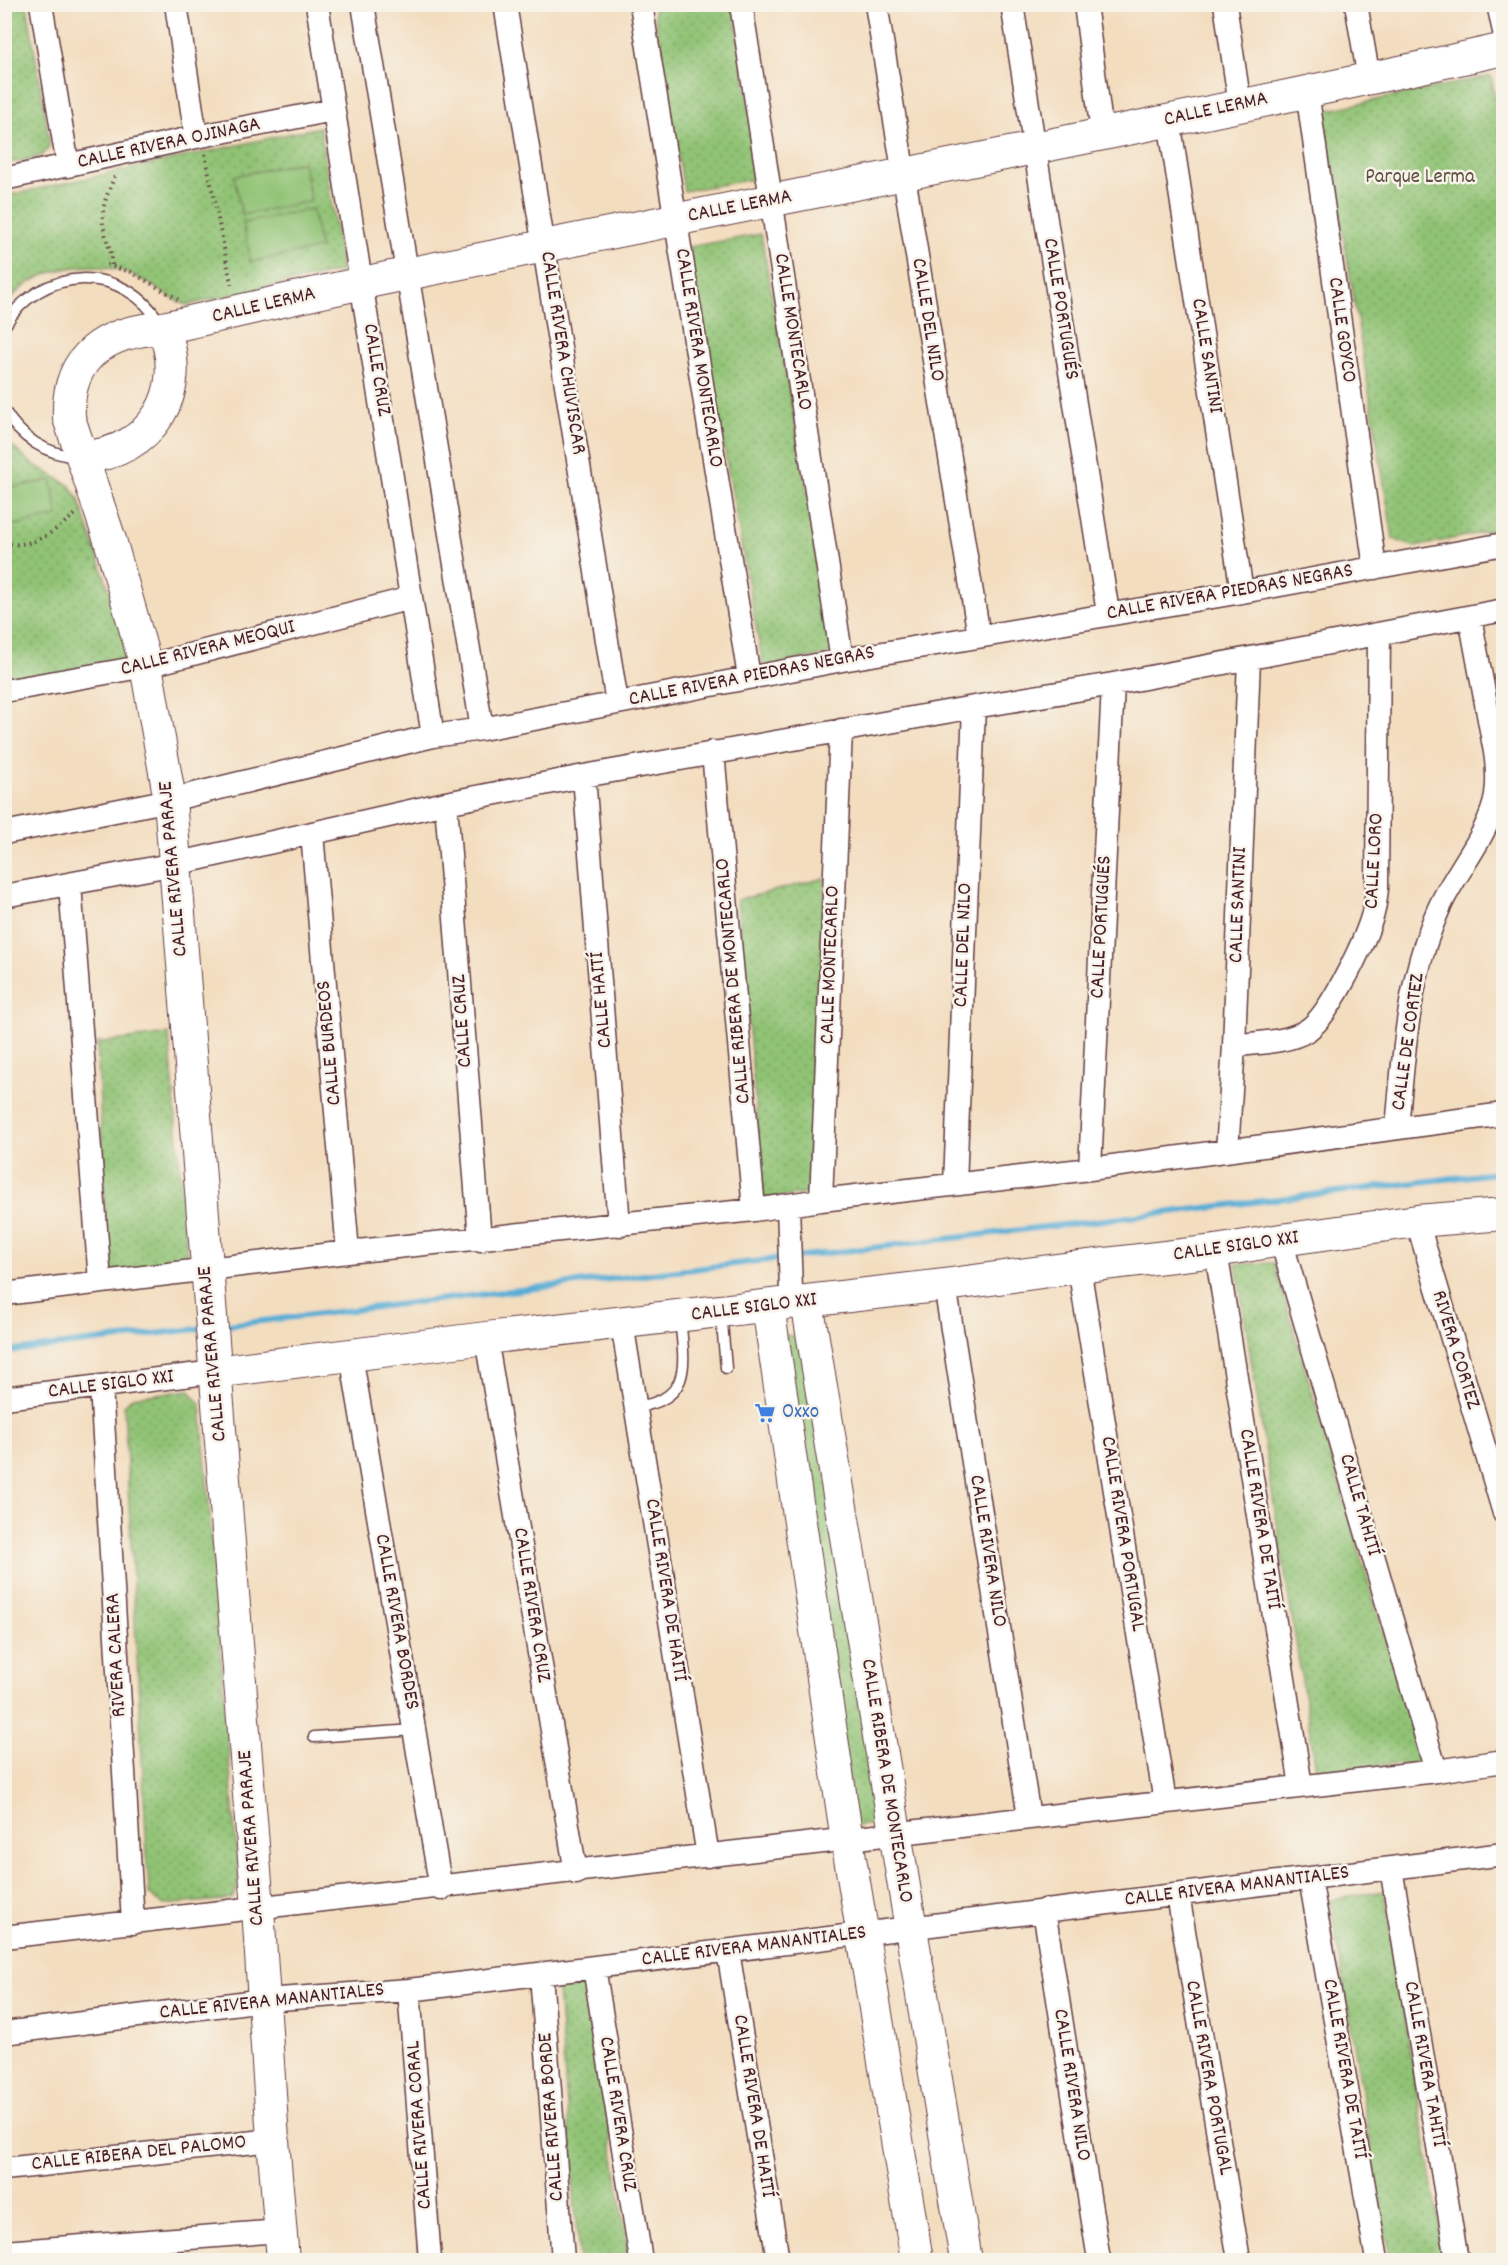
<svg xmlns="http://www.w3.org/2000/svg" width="1508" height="2265" font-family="Dekko,sans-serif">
<defs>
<pattern id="park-dots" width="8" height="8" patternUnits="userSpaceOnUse" patternTransform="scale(1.5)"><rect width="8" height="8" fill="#90c374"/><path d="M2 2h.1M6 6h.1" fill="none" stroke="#789e5f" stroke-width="1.8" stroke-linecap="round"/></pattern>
</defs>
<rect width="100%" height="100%" fill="#f7f3e8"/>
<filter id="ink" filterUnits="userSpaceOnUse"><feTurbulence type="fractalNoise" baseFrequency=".0167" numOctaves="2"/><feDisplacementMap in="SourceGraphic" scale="12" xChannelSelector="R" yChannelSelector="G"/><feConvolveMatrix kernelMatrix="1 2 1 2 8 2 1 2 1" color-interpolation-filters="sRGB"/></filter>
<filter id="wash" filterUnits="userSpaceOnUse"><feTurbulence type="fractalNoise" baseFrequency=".008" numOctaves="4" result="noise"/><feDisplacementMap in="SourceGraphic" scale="24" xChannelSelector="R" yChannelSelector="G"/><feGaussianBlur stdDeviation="1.35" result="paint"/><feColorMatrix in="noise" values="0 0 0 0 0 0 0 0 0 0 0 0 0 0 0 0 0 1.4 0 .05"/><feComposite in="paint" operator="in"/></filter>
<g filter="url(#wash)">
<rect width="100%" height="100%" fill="#f3ddbf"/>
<!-- park -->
<path fill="url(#park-dots)" stroke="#6d7150" stroke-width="1.5" d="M5 4 27 5 50 145C43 162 21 160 5 163Z
M653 5H733L761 178 684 191Z
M1491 76 1504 153 1503 528 1415 547 1393 539 1323 111Z
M320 127 342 271 187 305C166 298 151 282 130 274 90 257 30 268 5 307V196Z
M761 234 836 653 763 666 688 247Z
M4 439 31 463 69 485 78 497 129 650 127 662 5 687Z
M825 878 811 1193 768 1199 764 1197 737 900Z
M169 1034 187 1255 184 1265 113 1273 108 1266 97 1043Z
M1274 1263 1422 1763 1316 1770 1236 1264Z
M784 1335 803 1337 884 1823 855 1826Z
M189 1390 201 1405 239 1883 232 1899 163 1905 149 1894 124 1406 132 1397Z
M1384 1891 1445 2260H1390L1330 1900Z
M567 1982 578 1983 588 1991 630 2260H579L558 1990Z"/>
<!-- garden -->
<path fill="#90c374" stroke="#6d7150" stroke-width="1.5" d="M303 162 311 201 242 215 234 176Z
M312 209 320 248 251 262 243 223Z
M51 480 58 516 5 527V489Z"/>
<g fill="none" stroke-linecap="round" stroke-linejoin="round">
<!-- stream -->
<path stroke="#59add5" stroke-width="6" d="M795 1257 1504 1172
M220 1326 785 1258
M4 1352 204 1328"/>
</g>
</g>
<g filter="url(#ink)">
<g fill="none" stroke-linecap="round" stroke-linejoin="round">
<!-- lane casing -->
<g stroke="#633c41" stroke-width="13">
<path id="lane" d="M4 327C39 265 126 262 161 325
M4 410C20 438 47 455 79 457
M721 1312 726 1368
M635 1407C694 1400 684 1362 680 1317
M314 1737 414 1730"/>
</g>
<!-- street casing -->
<g stroke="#633c41" stroke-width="25">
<path id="street" d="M41 4 68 166
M176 4 196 137
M317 4 433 736
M363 4 482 729
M505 4 617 703
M641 4 749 677
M741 4 842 660
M876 4 979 636
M1012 4 1108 613
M1085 4 1102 133
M1225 4 1240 106
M1356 4 1369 79
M1498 4 1504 32
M1307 91 1375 568
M1169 120 1242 592
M4 179 196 137 333 110
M4 691 146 666 411 598
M713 752 754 1210
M584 776 619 1225
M446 803 480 1240
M4 833 170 800 433 736 482 729 842 660 1242 592 1504 544
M312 833 348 1252
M70 884 100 1282
M4 896 175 864 446 803 584 776 974 707 1113 684 1504 610
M1234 1046C1257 1042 1286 1043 1306 1031 1329 1018 1364 943 1372 917 1375 908 1376 898 1377 889L1379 634
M1397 1128C1403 1066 1406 1002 1426 942 1431 928 1436 913 1443 900 1458 870 1481 843 1492 811 1499 792 1498 772 1495 752L1470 617
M1227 1151 1234 1046 1249 659
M1090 1169 1113 684
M955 1184 974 707
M821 1200 841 730
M788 1206 791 1290
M1417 1221 1504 1513
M1281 1240 1436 1771
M1216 1251 1301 1786
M1079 1267 1165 1802
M945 1285 1029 1817
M4 1294 348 1252 754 1210 821 1200 1090 1169 1504 1114
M622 1323 708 1856
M486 1338 576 1873
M351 1355 441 1889
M101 1386 133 1923
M4 1398 215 1372
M1391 1868 1457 2260
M1310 1878 1377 2260
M1178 1895 1239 2260
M1044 1910 1099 2260
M4 1937C482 1885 959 1826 1436 1771L1504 1761
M728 1951 778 2260
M594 1967 641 2260
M541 1974 563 2260
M409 1990 430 2260
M4 2033 264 2000 409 1990 1504 1854
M4 2169 273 2140
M4 2252 281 2231"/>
</g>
<!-- secondary casing -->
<g stroke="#633c41" stroke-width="34">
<path id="secondary" d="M83 457C152 453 190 391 163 328
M807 1302 966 2260
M768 1306 847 1840 917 2260
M215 1372 486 1338 945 1285 1079 1267 1216 1251 1281 1240 1417 1221 1504 1214
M283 2260 273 2140 258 1908 170 800 146 666 110 540 69 418C66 355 107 331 163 328 246 310 328 289 412 273 776 198 1141 130 1504 49"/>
</g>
<!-- path -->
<path stroke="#633c41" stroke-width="4" stroke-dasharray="1.5 4.5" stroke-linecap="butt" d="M205 154 232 288
M107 265 131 272 178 299
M112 265C112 251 105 238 103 224 101 205 109 190 116 174
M4 287 12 294
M4 543C35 549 54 531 77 513"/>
<!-- lane -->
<use href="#lane" stroke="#fff" stroke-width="10"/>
<!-- street -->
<use href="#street" stroke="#fff" stroke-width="22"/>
<!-- secondary -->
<use href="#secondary" stroke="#fff" stroke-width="32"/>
</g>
</g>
<!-- icons -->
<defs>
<g id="supermarket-bare" transform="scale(1.62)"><path d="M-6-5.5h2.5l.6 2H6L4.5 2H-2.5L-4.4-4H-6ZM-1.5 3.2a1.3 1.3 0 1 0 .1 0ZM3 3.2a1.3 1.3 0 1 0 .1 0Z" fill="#3f7fe0" stroke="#f7f3e8" stroke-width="2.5" paint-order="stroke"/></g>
</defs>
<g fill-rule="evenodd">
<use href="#supermarket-bare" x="765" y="1413"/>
</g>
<g text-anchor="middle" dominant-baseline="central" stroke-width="5" stroke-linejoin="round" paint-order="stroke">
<!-- street labels -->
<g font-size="21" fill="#4a1f2b" stroke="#f7f3e8">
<text transform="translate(1216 110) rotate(-12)">CALLE LERMA</text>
<text transform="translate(169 144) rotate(-12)">CALLE RIVERA OJINAGA</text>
<text transform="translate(740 207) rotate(-11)">CALLE LERMA</text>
<text transform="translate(264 306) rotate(-13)">CALLE LERMA</text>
<text transform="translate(1060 309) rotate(81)">CALLE PORTUGUÉS</text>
<text transform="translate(927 320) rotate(81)">CALLE DEL NILO</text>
<text transform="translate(1341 330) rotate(82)">CALLE GOYCO</text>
<text transform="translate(792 332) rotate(81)">CALLE MONTECARLO</text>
<text transform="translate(562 353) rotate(81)">CALLE RIVERA CHUVISCAR</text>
<text transform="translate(1206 356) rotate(81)">CALLE SANTINI</text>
<text transform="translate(698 358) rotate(81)">CALLE RIVERA MONTECARLO</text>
<text transform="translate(376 370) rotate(81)">CALLE CRUZ</text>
<text transform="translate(1230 593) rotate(-10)">CALLE RIVERA PIEDRAS NEGRAS</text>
<text transform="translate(208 649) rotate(-14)">CALLE RIVERA MEOQUI</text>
<text transform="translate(752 677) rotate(-11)">CALLE RIVERA PIEDRAS NEGRAS</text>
<text transform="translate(1375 861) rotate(-87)">CALLE LORO</text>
<text transform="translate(174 869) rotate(-95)">CALLE RIVERA PARAJE</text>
<text transform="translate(1239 905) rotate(-88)">CALLE SANTINI</text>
<text transform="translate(1102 927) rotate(-87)">CALLE PORTUGUÉS</text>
<text transform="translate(964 945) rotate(-88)">CALLE DEL NILO</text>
<text transform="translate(831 965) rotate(-88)">CALLE MONTECARLO</text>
<text transform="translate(734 981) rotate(-95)">CALLE RIBERA DE MONTECARLO</text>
<text transform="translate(602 1000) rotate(-95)">CALLE HAITÍ</text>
<text transform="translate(463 1021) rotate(-94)">CALLE CRUZ</text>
<text transform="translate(1409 1042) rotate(-82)">CALLE DE CORTEZ</text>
<text transform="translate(330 1043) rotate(-95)">CALLE BURDEOS</text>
<text transform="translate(1236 1247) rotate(-8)">CALLE SIGLO XXI</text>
<text transform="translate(754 1308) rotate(-7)">CALLE SIGLO XXI</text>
<text transform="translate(1455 1350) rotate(73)">RIVERA CORTEZ</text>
<text transform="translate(213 1354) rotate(-95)">CALLE RIVERA PARAJE</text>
<text transform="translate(111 1385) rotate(-7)">CALLE SIGLO XXI</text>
<text transform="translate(1359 1505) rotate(74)">CALLE TAHITÍ</text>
<text transform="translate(1259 1519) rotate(81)">CALLE RIVERA DE TAITÍ</text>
<text transform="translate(1122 1534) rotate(81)">CALLE RIVERA PORTUGAL</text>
<text transform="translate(987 1551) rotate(81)">CALLE RIVERA NILO</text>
<text transform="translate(665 1590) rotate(81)">CALLE RIVERA DE HAITÍ</text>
<text transform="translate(531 1605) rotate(81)">CALLE RIVERA CRUZ</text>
<text transform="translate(396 1622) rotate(80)">CALLE RIVERA BORDES</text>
<text transform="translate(117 1655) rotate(-93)">RIVERA CALERA</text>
<text transform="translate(886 1781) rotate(81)">CALLE RIBERA DE MONTECARLO</text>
<text transform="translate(252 1838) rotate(-94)">CALLE RIVERA PARAJE</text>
<text transform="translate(1237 1887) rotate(-7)">CALLE RIVERA MANANTIALES</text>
<text transform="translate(754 1947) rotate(-7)">CALLE RIVERA MANANTIALES</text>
<text transform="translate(272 2002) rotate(-6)">CALLE RIVERA MANANTIALES</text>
<text transform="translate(1424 2064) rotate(80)">CALLE RIVERA TAHITÍ</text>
<text transform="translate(1344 2069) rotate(80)">CALLE RIVERA DE TAITÍ</text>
<text transform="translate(1208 2078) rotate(80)">CALLE RIVERA PORTUGAL</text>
<text transform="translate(1071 2085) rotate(81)">CALLE RIVERA NILO</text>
<text transform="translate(753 2106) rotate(81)">CALLE RIVERA DE HAITÍ</text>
<text transform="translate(617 2114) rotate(81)">CALLE RIVERA CRUZ</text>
<text transform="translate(552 2117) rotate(-94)">CALLE RIVERA BORDE</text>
<text transform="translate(420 2125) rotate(-94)">CALLE RIVERA CORAL</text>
<text transform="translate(139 2154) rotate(-6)">CALLE RIBERA DEL PALOMO</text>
</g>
<!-- park labels -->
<g font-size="21" fill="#5f5041" stroke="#f7f3e8">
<text x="1420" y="178">Parque Lerma</text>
</g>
<!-- shop labels -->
<g font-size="21" fill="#366cbe" stroke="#f7f3e8" text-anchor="start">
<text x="782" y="1413">Oxxo</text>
</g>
</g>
<!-- margin -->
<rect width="1508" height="2265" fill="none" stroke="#f7f3e8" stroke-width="24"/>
</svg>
